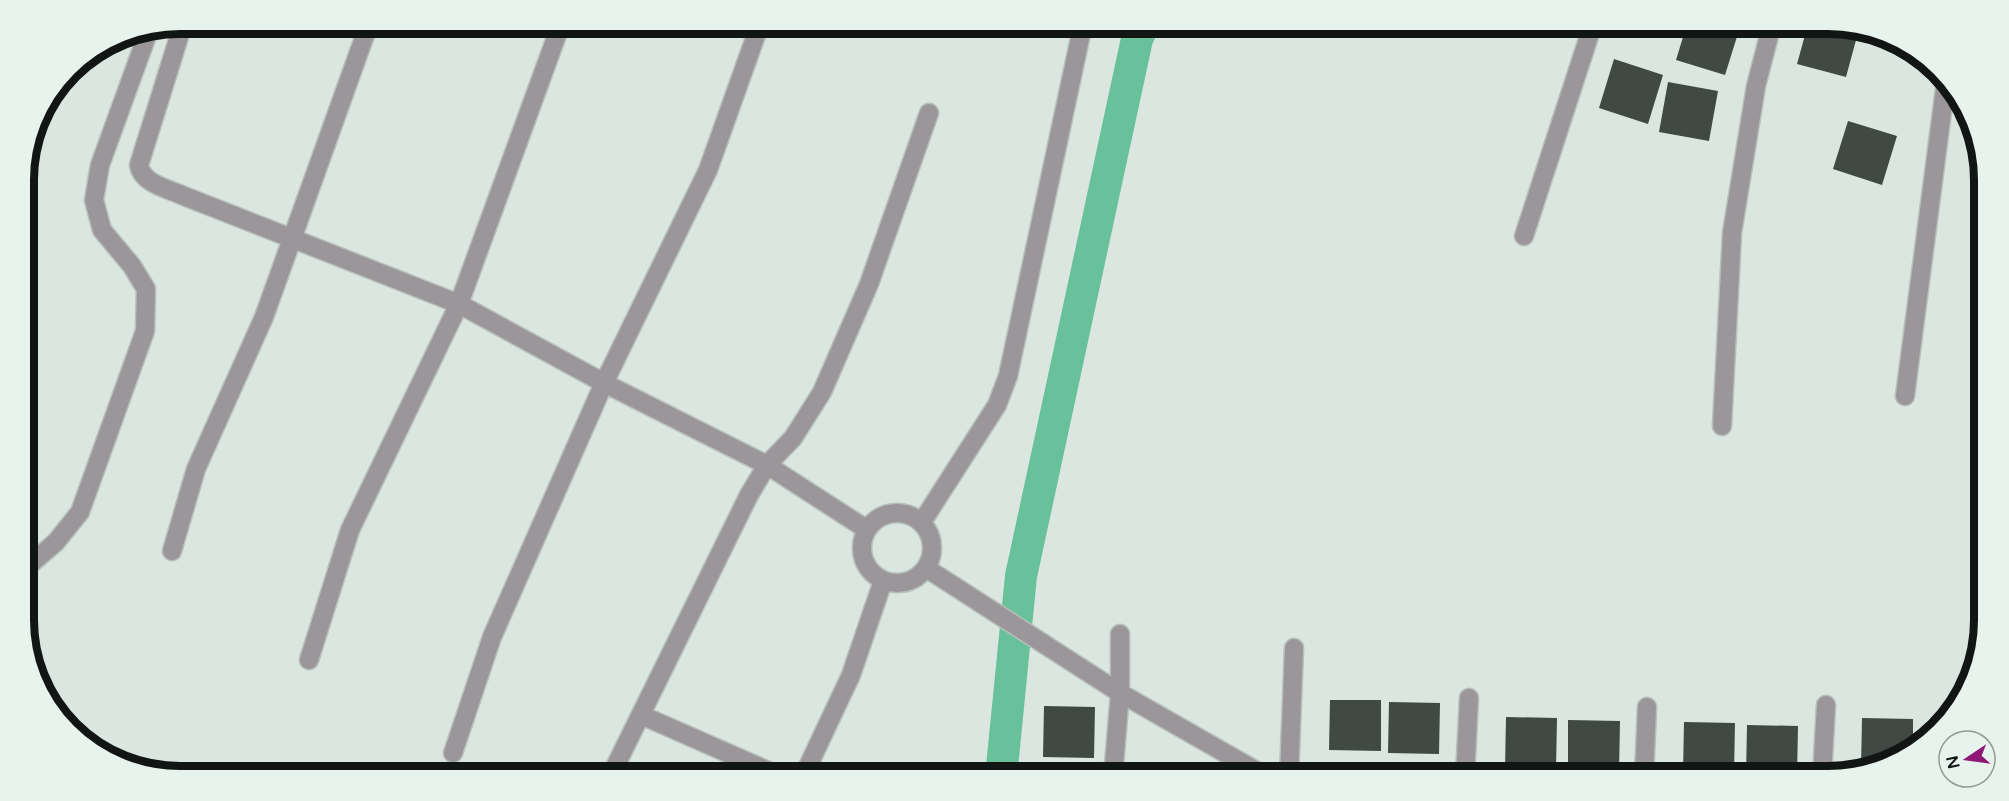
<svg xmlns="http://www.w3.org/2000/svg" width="2009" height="801" font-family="'Varela Round',sans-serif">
<rect width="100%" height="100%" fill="#dbe6e0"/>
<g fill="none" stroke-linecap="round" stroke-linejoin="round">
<!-- canal -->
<path stroke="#68c19a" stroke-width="32" d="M1001 777 1021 576 1137 39 1144 24"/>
</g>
<!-- building -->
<path fill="#404944" d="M1687 24H1731L1740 27 1725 75 1676 60Z
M1808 24 1859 29 1846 77 1797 64Z
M1614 59 1663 75 1648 124 1599 108Z
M1668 82 1718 91 1709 141 1659 132Z
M1848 121 1897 136 1882 185 1833 169Z
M1330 700H1381V751L1329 750Z
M1389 702 1440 703 1439 754 1388 753Z
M1044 706 1095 707 1094 758 1043 757Z
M1506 717 1557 718 1556 769 1505 768Z
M1862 718 1913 719V749L1861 768Z
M1568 720 1620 721 1619 772 1568 771Z
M1684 722 1735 723 1734 774 1683 773Z
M1747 725 1798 726 1797 777 1746 776Z
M1197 765 1198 777H1147L1146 768Z"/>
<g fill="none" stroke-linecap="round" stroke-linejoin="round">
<!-- minor casing -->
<g stroke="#b7c0bb" stroke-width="21">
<path id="minor" d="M183 24 139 165C142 184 169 189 184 196L459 304 604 383 767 465 866 529
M1524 236 1593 24
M1905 396 1946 81
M1722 426 1732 233 1756 86 1772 24
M862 548a35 35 0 1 1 70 0a35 35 0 1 1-70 0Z
M922 522 997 405 1008 376 1083 24
M172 551 196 469 264 317 369 24
M27 567 56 542 80 512 145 331 146 289 132 266 102 230 94 200 100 165 149 30
M926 568 1120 693 1267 777
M309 660 350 530 459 304 561 24
M641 715 782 777
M453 753 492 637 604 383 708 170 760 24
M610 777 749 495 767 465 793 438 822 392 869 284 929 113
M803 777 851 675 883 581
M1113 777 1120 693V634
M1289 777 1294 648
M1465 777 1469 698
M1644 777 1647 707
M1822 777 1826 705"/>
</g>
<!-- minor -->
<use href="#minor" stroke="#9b9699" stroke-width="18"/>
</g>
<!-- crop -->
<path d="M0 0H2009V801H0ZM180 34H1828A146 146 0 0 1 1974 180V620A146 146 0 0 1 1828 766H180A146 146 0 0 1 34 620V180A146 146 0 0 1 180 34Z" fill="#e8f3ed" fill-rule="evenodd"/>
<path fill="none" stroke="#111513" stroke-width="8" d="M180 34H1828A146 146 0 0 1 1974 180V620A146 146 0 0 1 1828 766H180A146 146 0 0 1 34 620V180A146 146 0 0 1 180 34Z"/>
<!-- north arrow -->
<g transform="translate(1967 759) rotate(257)"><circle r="28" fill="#e8f3ed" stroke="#929a96" stroke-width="1.5"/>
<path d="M0-4.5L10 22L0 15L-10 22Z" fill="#901978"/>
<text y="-9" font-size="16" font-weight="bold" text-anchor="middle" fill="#111513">N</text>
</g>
</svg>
